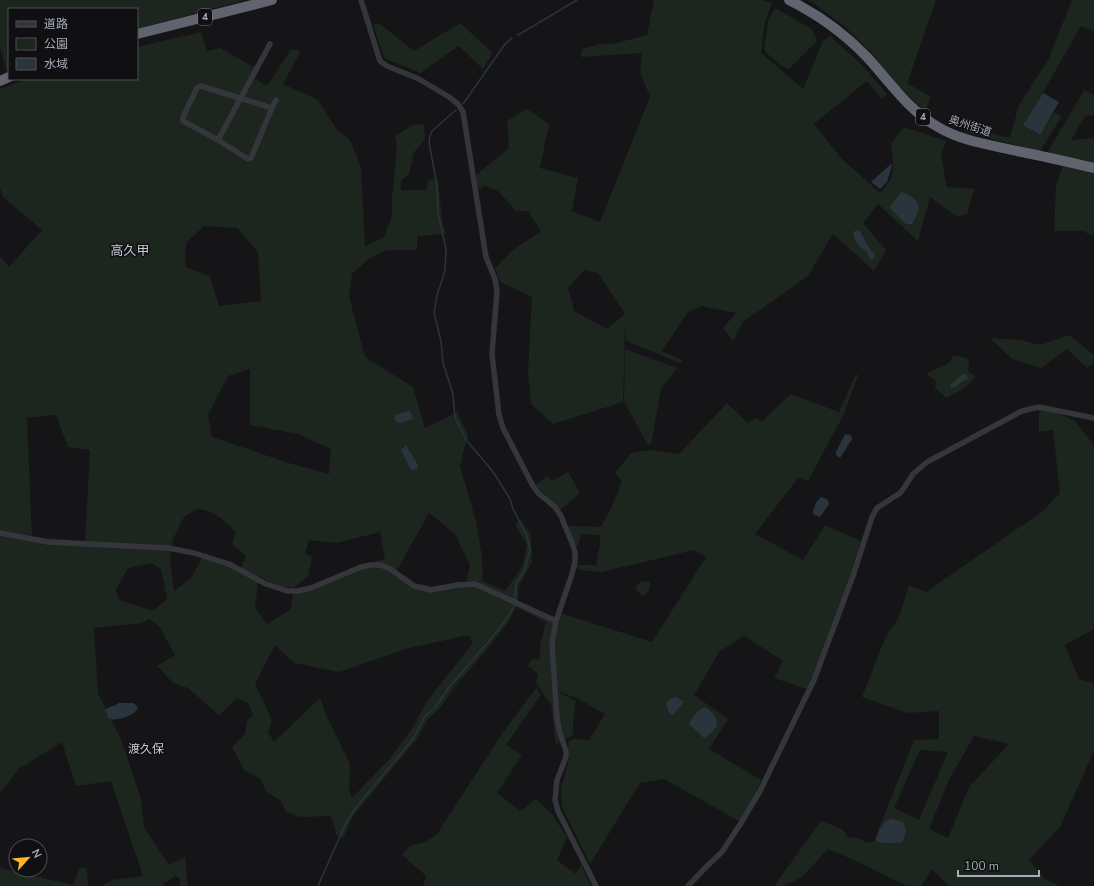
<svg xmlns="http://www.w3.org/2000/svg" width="1094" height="886" font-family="'Nunito Sans','Noto Sans JP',sans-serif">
<rect width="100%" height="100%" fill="#151517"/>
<!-- green -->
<path fill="#1c251e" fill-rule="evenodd" d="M0 0H246L137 29V9H9V69L6 71 0 47Z
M654 0H763L772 3 765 22 761 53 803 89 823 41 830 36 862 65 887 94 882 99 867 81 814 124 841 158 880 193C897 177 894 165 891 144L904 127 946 141 941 156 947 187 974 189 967 214 957 217 930 197 918 241 878 204 863 223 886 250 874 271 833 234 808 276 743 322 733 341 723 328 736 313 701 306 688 312 662 351 683 360 680 363 626 341 625 328 623 402 553 424 531 404 528 371 532 297 500 282 495 268 513 250 541 231 528 211H516L498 191 485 186 477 190 475 176 509 148 507 121 527 109 549 124 540 168 578 178 572 211 600 222 650 97 640 72 642 53 581 57 582 49 600 44H613L647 35ZM584 270 598 273 625 314 607 329 574 311 568 288Z
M809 0H936L907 83 931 97 925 111 896 84 872 53 843 25Z
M1072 0H1094V31L1081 26 1024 125 1039 135 1054 112 1062 116 1040 151 965 132 967 126 1000 136 1010 137 1019 105 1048 60Z
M775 8 812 29 817 41 789 69C778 65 771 58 764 49L768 21Z
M460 23 493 53 483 69 459 46 420 73 384 58 373 24H380L414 51Z
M201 32 207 51 220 48 255 68 250 76 267 86 291 49 301 51 283 84 318 100 337 130 350 140 361 167 365 246 384 237 392 215V197L397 147 395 136 413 125 424 124 425 140 414 152 409 174 401 181V190H426L429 180 438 179 442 220 446 234 417 236V250H390L384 251 370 258 352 274 349 296 365 357 413 387 425 428 458 412 460 419 468 434 460 466 476 521 482 557 483 581 505 591 522 567 527 545 515 525 520 519 531 535 532 562 519 586 518 601 555 618 553 646 556 691 576 701 573 720V735L556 744 551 704 545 697 536 682 538 674 528 666 533 658 539 660 541 641 546 622 516 607 508 622 484 653 455 686 440 708 428 719 416 740 353 816 343 838 336 835 335 827 330 816 300 817 286 812 281 801 266 791 260 779 244 770 232 747 245 734 247 721 253 715 248 703 237 698 219 715 188 688 173 683 157 666 175 655 159 626 149 619 142 623 94 628 98 693 121 739 141 799 144 827 169 865 185 857 188 886H180V879L176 876 164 883V886H101L112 880 143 876 111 781 76 786 62 742 19 769 0 793V256L9 267 42 230 3 197 0 188V89L27 79H137V47ZM204 226 237 228 258 252 261 301 219 306 210 276 185 267 186 243ZM250 369V425L298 434 331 449 329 474 292 464 212 437 208 415 228 376ZM56 415 68 447 90 450 85 541 32 537 27 418ZM197 509C213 509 225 521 236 532L232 544 246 556 241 569 204 554 191 578 174 591 170 561 173 539 184 517ZM429 513 455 534 470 565 466 583 430 586 415 583 397 570ZM380 532 385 559 372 562 293 594 290 610 267 624 255 608 259 576 276 586 293 588 308 577 312 556 305 554 309 540 337 543ZM151 563 161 569 167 599 153 611 119 600 116 590 128 568ZM469 635 473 643 427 701 411 730 390 758 352 798 349 790 350 764 327 717 320 698 274 742 268 732 272 720 255 684 275 645 294 663 339 672 409 648Z
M1084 90 1094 95V115L1085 116 1071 140 1094 138V163L1047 153Z
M1063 166 1094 172V236L1082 231H1054L1056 185Z
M1069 335 1094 355V363L1087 368 1067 349 1041 368 1012 359 990 338 1021 340 1040 345Z
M625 349 677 368 661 389 651 445 647 444 624 401Z
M953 355 969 359 968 371 975 376C970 387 956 393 946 398L935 388 936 381 926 374 950 362Z
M856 374 858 375 844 414 808 481 798 478 755 534 803 560 825 525 861 541 850 579 814 676 807 689 774 678 783 661 744 636 719 652 694 695 728 719 709 749 761 780 752 802 739 821 664 779 640 783 590 864 562 807 561 789 569 760 568 742 573 739 589 740 605 714 577 698 557 691 554 645 560 613 652 642 706 557 694 550 602 572 578 570 576 565H596L600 545V535L581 534 578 546H575L568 526 601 527 611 508 622 482 615 473 631 453 650 450 679 454 727 403 748 423 756 418 762 421 791 394 839 412Z
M1039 409 1050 410 1075 421 1094 445V629L1065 645 1079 679 1094 683V751L1060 827 1029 860 1045 879 1060 886H949L932 869 921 886H907L856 861 828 849 802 877 785 885V886H774L821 821 842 829 849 838 854 837 869 843 874 841 914 740 939 739V711L908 713 862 697 885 638 899 617 909 585 926 592 1043 511 1060 493 1053 430 1039 432ZM974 736 1009 744 969 787 948 838 929 829 949 780ZM920 750 948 752 919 820 894 808Z
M568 472 580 493 560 510 540 492 535 485 548 476 552 481Z
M648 581 650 583 649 590 645 595 640 594 636 589 637 585 641 582Z
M536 688 541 695 506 745 522 755 497 793 521 811 536 799 551 813 567 837 557 860 576 874 581 864 591 886H423L426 876 402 855 409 846 425 842 437 834 501 735Z
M80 867 87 868 88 886H0V868L73 885Z"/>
<!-- water -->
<path fill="#2a343c" d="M1043 93 1059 102 1040 135 1023 125Z
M891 164 892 166 887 182 880 189 871 182Z
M901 192C905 193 907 194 910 196 924 204 918 213 912 224H906L890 208V206Z
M856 230 860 231 869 248 873 252 875 256 874 258 871 260 866 251C859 247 854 241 853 233Z
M964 373 968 378 958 384 956 387 951 388 950 385Z
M409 411 413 417 412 419 401 423 397 422 394 419 395 415Z
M845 434 851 435 852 439 840 458 836 455V452Z
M406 445 418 465 417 469 411 470 401 450Z
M822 497 828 500 829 504 820 517 813 514C813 508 817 499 822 497Z
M676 697 684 702 673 715H671L668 711 666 704 669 699Z
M119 703H133L136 705 138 709C132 716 118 721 109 719L105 710C109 706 114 707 119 703Z
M705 707C721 718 721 728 704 738L689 724C691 717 699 709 705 707Z
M892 819 903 822C907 830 906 834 902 842 894 844 886 843 878 842L876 839 880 829 885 821Z"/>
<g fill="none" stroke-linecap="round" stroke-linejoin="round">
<!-- stream -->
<path stroke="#2a343c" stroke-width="1.5" d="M518 35 577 0
M463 104 505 44 512 38
M456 110 432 131 430 136 429 142 437 186 438 213 446 249 445 271 437 295 434 313 441 341 443 363 453 394 455 418 467 441 490 468 497 478 510 499 513 509 527 536 530 550 525 569 516 584 515 601
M318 886 345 825 354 810 413 739 425 716 435 708 450 686 483 648 505 621 515 605"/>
<!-- street -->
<path stroke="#35363c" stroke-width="5.5" d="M361 0 380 61 387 66 419 79 449 97 458 104 463 112 486 257 495 279 497 291 492 354 499 415 503 428 533 486 538 493 555 507 561 516 572 543 575 552V562L572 574 556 621 552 644 557 718 559 730 566 751V757L557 780 555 800 558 811 596 886
M201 86 272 108 251 158 248 159 218 140 183 121V117L197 88Z
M272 108 276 100
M218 140 270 44
M0 533 48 542 168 548 194 553 229 564 266 584 287 591H298L311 588 361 567 371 565H381L390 569 414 586 431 590 458 585 475 584 556 621
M688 886 707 866 722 852 741 823 760 791 814 680 853 576 872 517 877 508 900 493 904 488 913 474 927 462 1022 411 1039 407 1094 418"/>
<!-- highway -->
<path stroke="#61646e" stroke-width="10" d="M789 0C817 14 845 34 867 57 890 82 908 110 938 127 961 141 991 145 1017 151 1043 156 1068 162 1094 168
M137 34 272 0
M0 81 9 77"/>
</g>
<g text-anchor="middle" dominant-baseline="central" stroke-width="3" stroke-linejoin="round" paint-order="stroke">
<!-- shield labels -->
<g fill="#101012" stroke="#787c86" stroke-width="1">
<rect x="198" y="9" width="14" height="16" rx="3"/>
<rect x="916" y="109" width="14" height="16" rx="3"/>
</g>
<g font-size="10" font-weight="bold" fill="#a5abb8">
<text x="205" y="17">4</text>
<text x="923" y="117">4</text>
</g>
<!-- street labels -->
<g font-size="11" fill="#a5abb8" stroke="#101012">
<text transform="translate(970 126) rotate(18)">奥州街道</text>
</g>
<!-- neighbourhood labels -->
<g font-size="12" fill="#c7cad4" stroke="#101012">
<text x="146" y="749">渡久保</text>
</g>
<!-- quarter labels -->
<g font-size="13" fill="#c7cad4" stroke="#101012">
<text x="130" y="251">高久甲</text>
</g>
</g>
<!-- legend -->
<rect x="8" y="8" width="130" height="72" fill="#101012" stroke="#4c4e54"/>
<rect x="16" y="21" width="20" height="6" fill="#35363c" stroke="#4c4e54"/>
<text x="44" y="28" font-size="12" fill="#a5abb8">道路</text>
<rect x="16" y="38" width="20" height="12" fill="#1c251e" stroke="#4c4e54"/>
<text x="44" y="48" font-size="12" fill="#a5abb8">公園</text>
<rect x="16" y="58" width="20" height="12" fill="#2a343c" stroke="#4c4e54"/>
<text x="44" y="68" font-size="12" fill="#a5abb8">水域</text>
<!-- north arrow -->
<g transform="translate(28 858) rotate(63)"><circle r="19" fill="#101012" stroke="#4c4e54"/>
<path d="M0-3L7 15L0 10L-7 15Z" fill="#ffb625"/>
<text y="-6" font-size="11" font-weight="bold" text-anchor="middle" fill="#a5abb8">N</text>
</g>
<!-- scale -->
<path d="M958 870v6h81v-6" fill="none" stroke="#a5abb8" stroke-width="2"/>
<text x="964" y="870" font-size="12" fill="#a5abb8" stroke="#101012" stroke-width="3" paint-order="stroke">100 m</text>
</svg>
